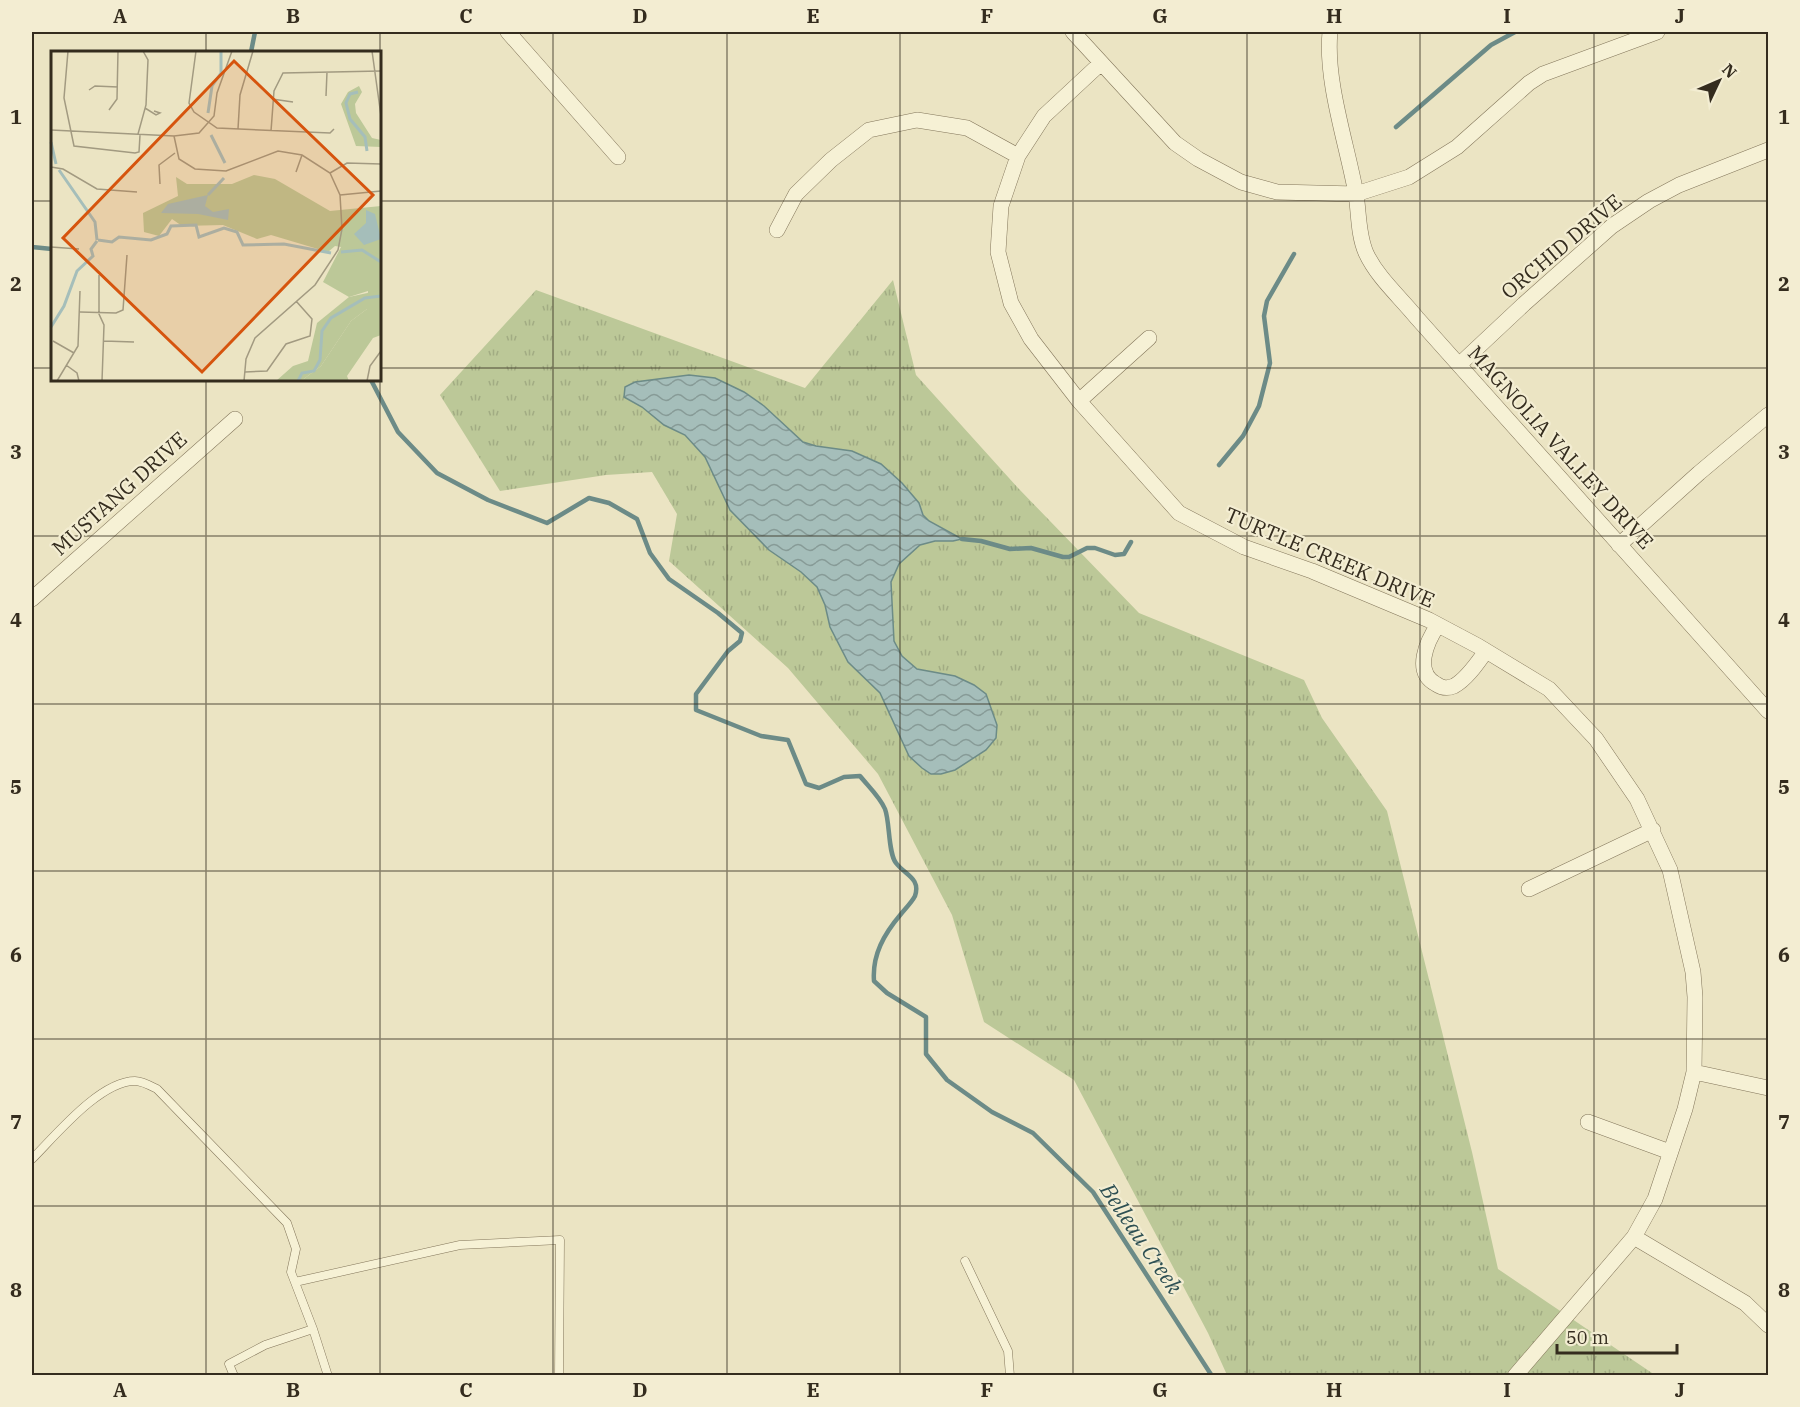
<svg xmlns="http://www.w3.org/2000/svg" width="1800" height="1407" font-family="'IBM Plex Serif',serif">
<defs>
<pattern id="grass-tufts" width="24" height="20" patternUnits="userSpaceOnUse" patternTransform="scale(1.5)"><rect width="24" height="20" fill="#bcc898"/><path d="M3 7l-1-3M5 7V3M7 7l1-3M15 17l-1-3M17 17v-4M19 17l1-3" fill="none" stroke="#a2ac83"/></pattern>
<pattern id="water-waves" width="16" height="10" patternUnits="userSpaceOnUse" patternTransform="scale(1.5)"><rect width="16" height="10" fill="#a5beba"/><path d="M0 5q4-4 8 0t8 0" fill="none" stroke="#879b97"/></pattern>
</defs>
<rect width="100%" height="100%" fill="#ebe4c3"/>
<!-- grass -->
<path fill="url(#grass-tufts)" d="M893 280 916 375 1019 489 1139 613 1304 680 1322 718 1387 811 1472 1152 1498 1269 1655 1375H1227L1208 1333 1074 1080 984 1022 952 915 878 774 788 668 669 561 677 514 652 472 606 475 500 491 440 395 536 290 805 388Z"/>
<!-- water -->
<path fill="url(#water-waves)" stroke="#6c8b87" stroke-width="1.5" d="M689 375 715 378 744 392 764 406 803 442 816 446 852 451 881 464 902 483 919 503 923 515 929 521 962 539 953 541H935L920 545 899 564 891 582 894 641 902 656 917 669 955 676 974 685 986 694 997 725 996 738 986 750 955 770 941 774H931L922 768 909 756 880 693 848 662 830 627 825 605 817 587 801 572 769 550 730 510 705 457 685 435 664 425 642 407 624 397 625 387 635 382Z"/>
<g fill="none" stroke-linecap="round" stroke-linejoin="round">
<!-- stream -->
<path stroke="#6c8b87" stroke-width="4.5" d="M251 52 255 32
M1396 127 1491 45 1515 32
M32 247 52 249
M371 380 398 432 437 473 488 500 547 523 589 498 609 503 637 519 650 553 669 579 718 613 742 633 740 641 728 651 696 694V710L761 736 788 740 806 784 819 788 844 777 860 776C868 786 880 797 885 809 890 822 888 853 896 863 905 875 921 878 915 896 912 902 905 909 901 914 884 934 872 955 874 981L887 993 926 1017V1054L947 1080 992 1112 1033 1133 1093 1192 1212 1376
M1219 465 1243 436 1259 406 1270 363 1264 316 1267 301 1294 254
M962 539 981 541 1010 549 1031 548 1063 557H1069L1087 548H1095L1115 555 1124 554 1131 542"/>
<!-- lane casing -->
<g stroke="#83765b" stroke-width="9">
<path id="lane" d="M32 1159C56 1135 100 1081 135 1081 142 1081 151 1086 157 1089L287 1223 296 1249 291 1272 313 1329 265 1345 229 1364 234 1376
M965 1261 1008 1351 1010 1376
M295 1282 460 1245 560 1240 559 1376
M313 1329 328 1376"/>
</g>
<!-- street casing -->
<g stroke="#83765b" stroke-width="16">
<path id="street" d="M508 32 618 157
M1073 32 1175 143 1198 159 1241 182 1277 192 1356 194 1409 177 1457 147 1529 83 1543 74 1657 32
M1330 32C1325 81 1347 144 1356 194 1359 213 1358 235 1366 253 1377 277 1400 297 1417 318L1768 711
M1101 63 1044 116 1018 156 1001 206 998 252 1011 303 1031 339 1079 401 1179 513 1244 547 1312 571 1429 620 1478 646 1549 689 1596 739 1637 799 1670 870 1693 972 1695 997 1694 1072 1685 1109 1655 1199 1634 1237 1515 1376
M777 230 796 194 831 160 869 130 917 120 967 128 1018 156
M1460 364 1524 304 1612 226 1649 201 1679 185 1768 150
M1079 401 1149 338
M1619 545 1699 473 1768 415
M32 599 235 419
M1438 625C1427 641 1413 672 1436 684 1442 688 1447 689 1454 686 1467 679 1478 662 1486 651
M1529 889 1653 830
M1694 1072 1768 1088
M1588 1122 1670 1152
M1634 1237 1745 1303 1768 1325"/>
</g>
<!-- lane -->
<use href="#lane" stroke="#f6f1d5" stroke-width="8"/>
<!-- street -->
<use href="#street" stroke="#f6f1d5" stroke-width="15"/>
</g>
<!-- grid -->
<path fill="none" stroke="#342c1e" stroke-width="1.5" stroke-opacity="0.55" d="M206 32V52M380 32V1376M553 32V1376M727 32V1376M900 32V1376M1073 32V1376M1247 32V1376M1420 32V1376M1594 32V1376M32 201H52M380 201H1768M32 368H52M380 368H1768M206 380V1376M32 536H1768M32 704H1768M32 871H1768M32 1039H1768M32 1206H1768"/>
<g text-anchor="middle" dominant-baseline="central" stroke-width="4.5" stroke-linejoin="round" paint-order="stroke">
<!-- street labels -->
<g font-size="21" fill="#342c1e" stroke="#f3edd2">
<text transform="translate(1561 246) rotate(-40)">ORCHID DRIVE</text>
<text transform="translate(1561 447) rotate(48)">MAGNOLIA VALLEY DRIVE</text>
<text transform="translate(119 493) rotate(-42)">MUSTANG DRIVE</text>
<text transform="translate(1330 557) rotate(23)">TURTLE CREEK DRIVE</text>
</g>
<!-- water labels -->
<g font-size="22" font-style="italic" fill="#2e5053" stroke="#f3edd2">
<text transform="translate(1142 1238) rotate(56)">Belleau Creek</text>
</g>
</g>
<!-- overview -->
<g transform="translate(51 51)">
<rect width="330" height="330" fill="#ebe4c3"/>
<path d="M203 124 224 128 279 160 330 155V284L322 287 296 325 298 330H250L270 315 300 270 316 258 317 240 298 246 272 231 290 196 284 195 277 201 220 184 206 188 172 174 131 175 121 168 108 185 93 181 92 162 127 145 125 126 136 133H181Z" fill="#bcc898"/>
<path d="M308 35 311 41 304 53 305 62 321 87 330 89V96L305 95 290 53 297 41ZM298 196 330 203V213L298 203ZM330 239V258H316L300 270 270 315 250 330H225L242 315 257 310 266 272 298 246Z" fill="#bcc898"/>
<path d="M157 144 154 155 162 161 178 158 177 169 147 163 110 162 117 153ZM315 159 324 163 330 188 313 194 303 183 315 172Z" fill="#a5beba"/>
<path fill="none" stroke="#a5beba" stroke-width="3" d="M307 41 299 43 295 52 299 68 314 86 316 100M157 62 161 35 170 22V0M160 84 174 112M0 91 5 113M8 119 44 171 46 189M157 144 173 127M47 189 61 191 68 186 100 189 116 183 120 175 145 174 148 186 173 177 186 181 192 194 233 193 280 202M290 201 311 199 330 211M0 276 13 255 26 220 42 205 40 198 46 190M247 330 251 322 263 320 269 309 271 280 280 267 314 247 330 245"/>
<path fill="none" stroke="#a29a81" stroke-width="1.5" d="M17 0 13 47 23 95 84 102 88 101 89 84M145 0 138 52 143 61 166 77 279 82 283 78M321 0 330 65M38 39 44 35 67 36M275 45 276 21M221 48 242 51M94 57 105 64 109 62 103 60M58 59 66 48 67 0M187 78 189 44 202 0M0 79 123 85 148 82 163 65 166 42 181 0M220 80 223 40 232 22 330 20M87 83 95 54 97 9 92 0M123 85 128 108 144 118 175 120 227 100 251 104 279 122 289 144 291 178 287 199 264 234 204 287 195 308 193 330M0 116 12 118 46 138 86 141M245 121 251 104M279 122 296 112 330 113M109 133 108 114 124 102M289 144 330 140M0 196 28 198M48 224V263L53 274 51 330M29 261 65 262 72 259 76 204M2 290 23 302M53 290 83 291M15 314 26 322 28 330M194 321 216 320 235 293 259 285 261 268 245 250M6 330 27 295 29 240M316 330 319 315 330 300"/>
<path fill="#d6540e" fill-opacity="0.15" stroke="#d6540e" stroke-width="3" d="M183 10 322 144 151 321 12 187Z"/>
<rect width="330" height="330" fill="none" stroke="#342c1e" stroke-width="3"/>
</g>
<!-- border -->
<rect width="1800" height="1407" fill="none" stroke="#f3edd2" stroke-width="66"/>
<!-- north arrow -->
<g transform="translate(1719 81) rotate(46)" stroke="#f3edd2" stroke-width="4.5" paint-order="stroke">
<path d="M0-4.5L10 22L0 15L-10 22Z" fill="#342c1e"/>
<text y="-9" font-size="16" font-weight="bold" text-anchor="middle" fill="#342c1e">N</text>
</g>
<!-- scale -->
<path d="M1557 1344v9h120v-9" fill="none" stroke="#342c1e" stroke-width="3"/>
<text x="1566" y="1344" font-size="18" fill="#342c1e" stroke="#f3edd2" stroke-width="4.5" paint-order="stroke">50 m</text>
<rect x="33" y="33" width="1734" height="1341" fill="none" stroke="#342c1e" stroke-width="2"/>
<g font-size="20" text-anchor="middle" font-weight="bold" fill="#342c1e">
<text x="120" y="23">A</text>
<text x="293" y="23">B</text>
<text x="466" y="23">C</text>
<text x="640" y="23">D</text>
<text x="813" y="23">E</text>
<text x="987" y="23">F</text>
<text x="1160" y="23">G</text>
<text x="1334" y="23">H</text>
<text x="1507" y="23">I</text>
<text x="1680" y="23">J</text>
<text x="16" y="124">1</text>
<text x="1784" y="124">1</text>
<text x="16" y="291">2</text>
<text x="1784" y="291">2</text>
<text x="16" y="459">3</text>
<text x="1784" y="459">3</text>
<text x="16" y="627">4</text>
<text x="1784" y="627">4</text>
<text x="16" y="794">5</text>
<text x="1784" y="794">5</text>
<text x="16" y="962">6</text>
<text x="1784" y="962">6</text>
<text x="16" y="1129">7</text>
<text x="1784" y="1129">7</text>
<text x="16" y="1297">8</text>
<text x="1784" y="1297">8</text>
<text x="120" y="1397">A</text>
<text x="293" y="1397">B</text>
<text x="466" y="1397">C</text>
<text x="640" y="1397">D</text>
<text x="813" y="1397">E</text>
<text x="987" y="1397">F</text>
<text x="1160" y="1397">G</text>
<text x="1334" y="1397">H</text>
<text x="1507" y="1397">I</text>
<text x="1680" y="1397">J</text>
</g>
</svg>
